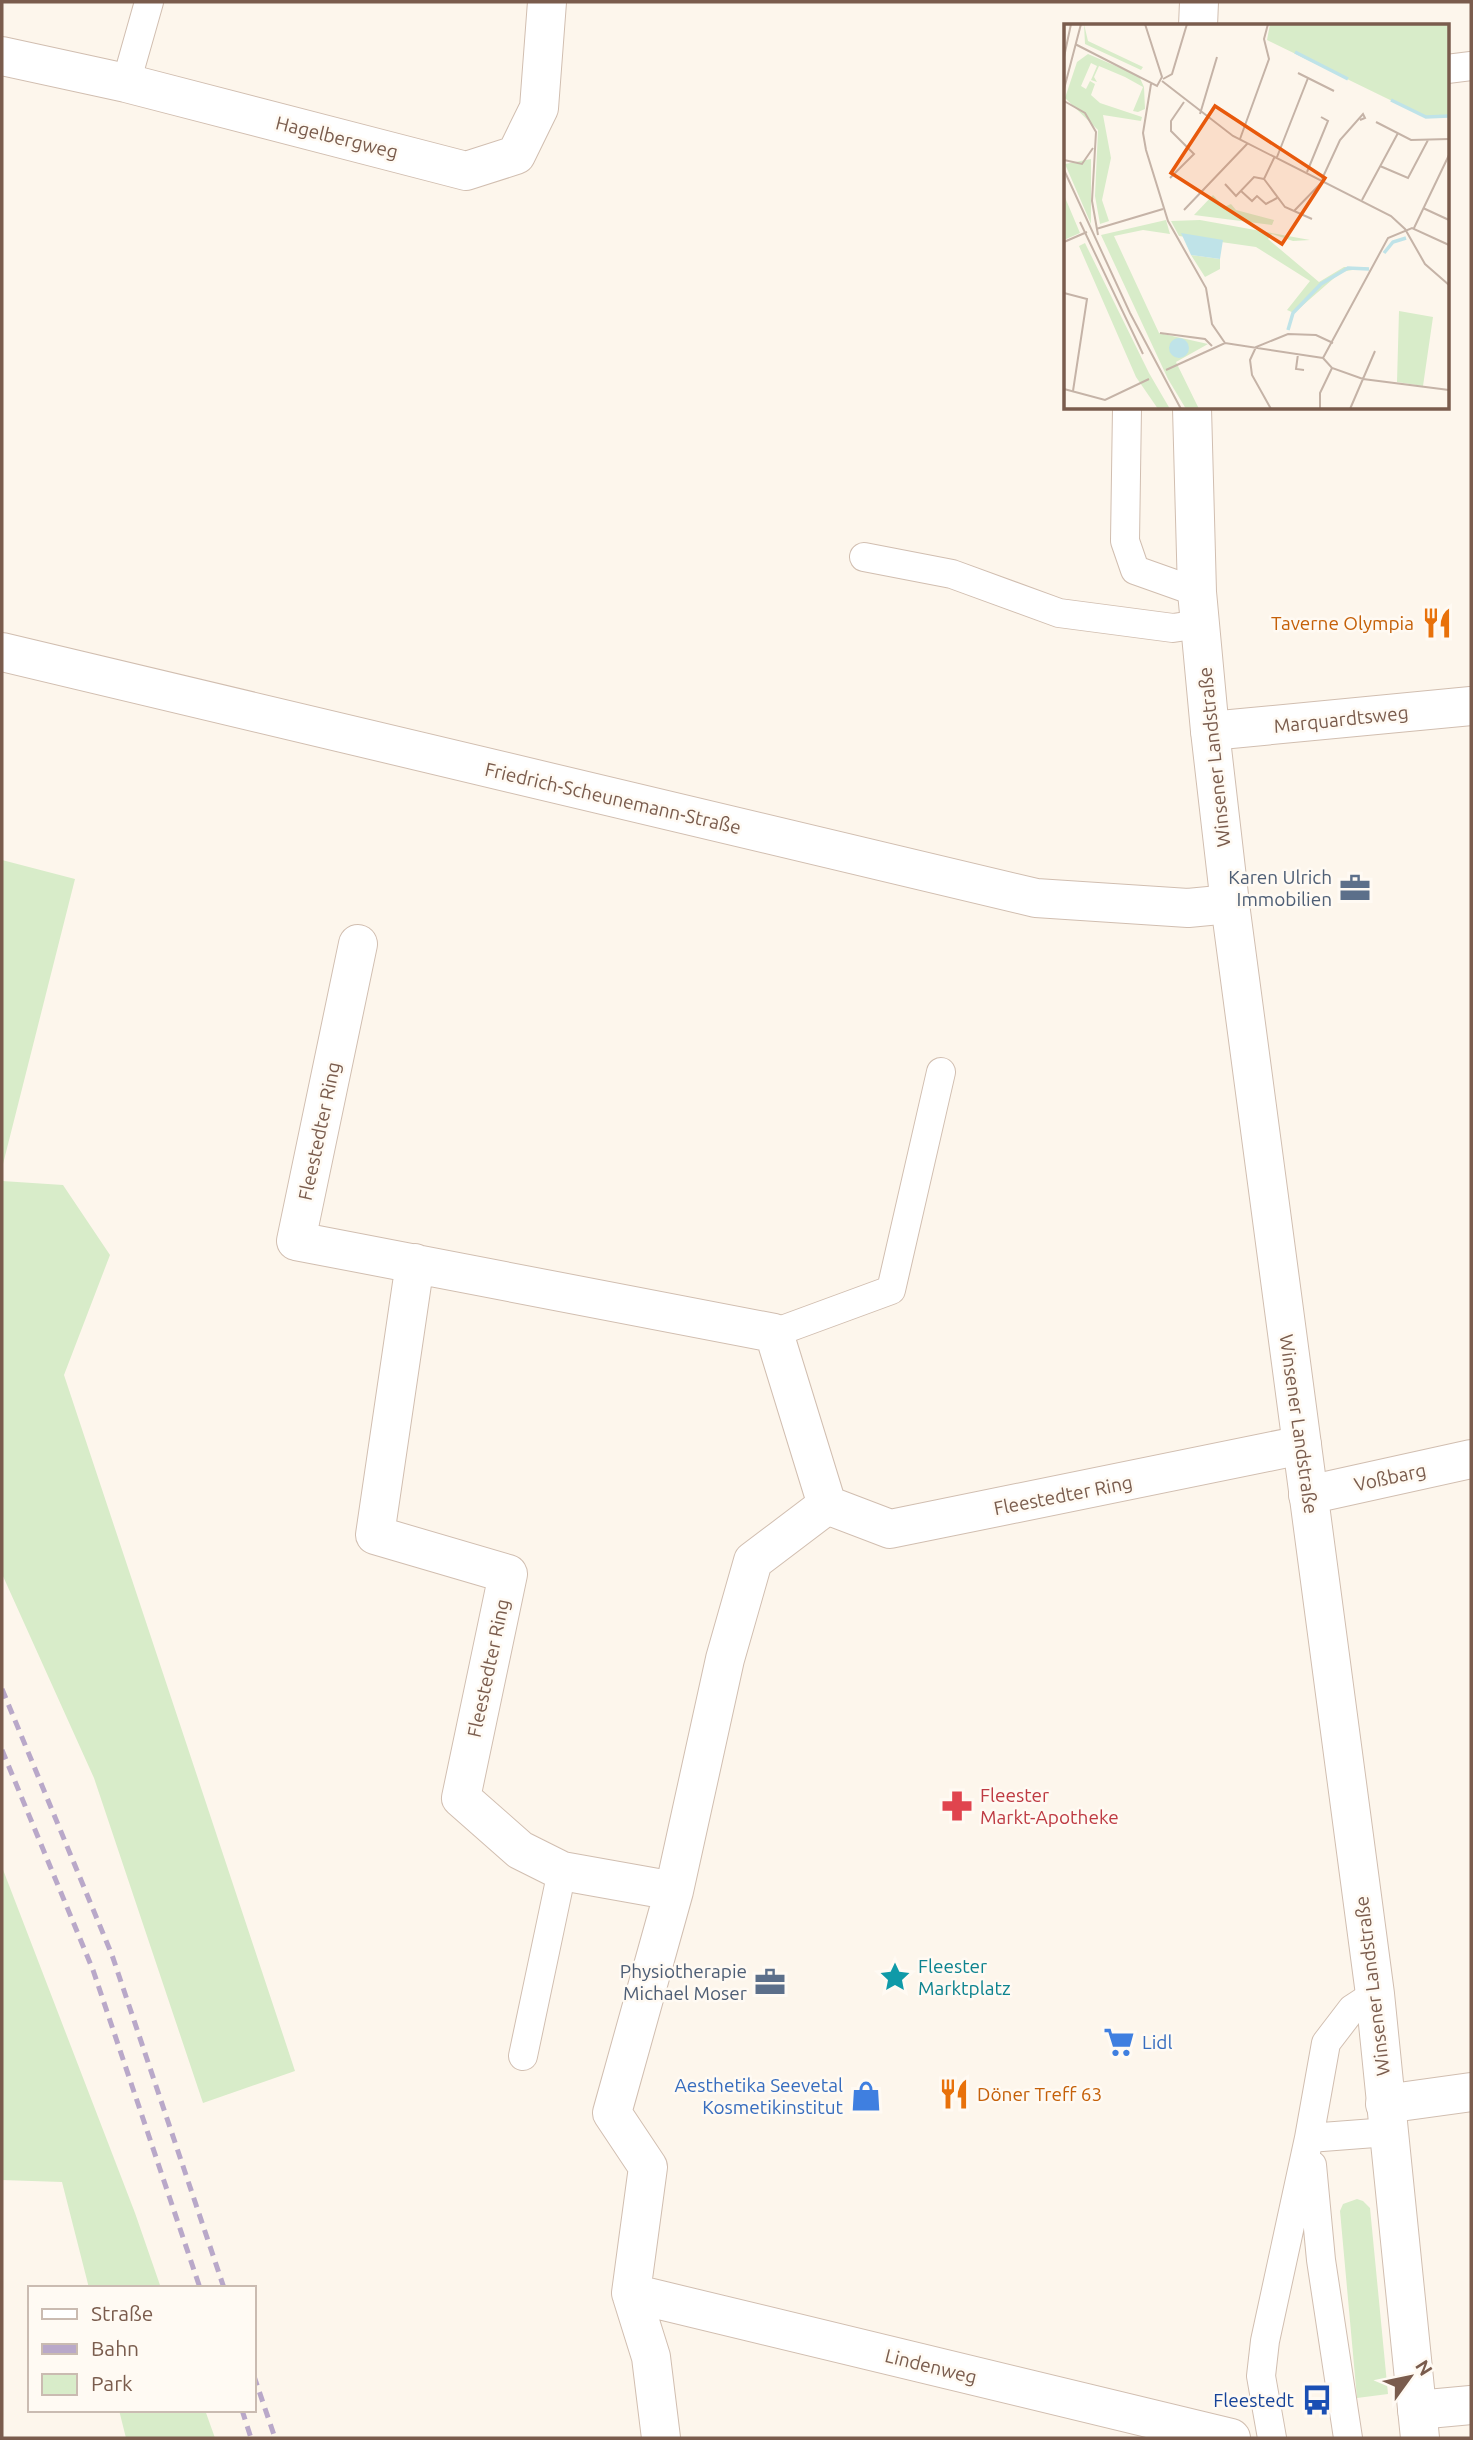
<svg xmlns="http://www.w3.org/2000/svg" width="1473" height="2440" font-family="Ubuntu,sans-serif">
<rect width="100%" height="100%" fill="#fdf6ec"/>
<!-- green -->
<path fill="#d8ecc9" d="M2 860 75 879 2 1168Z
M2 1181 63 1185 110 1255 64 1375 295 2071 203 2103 94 1778 2 1574Z
M2 1867 135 2213 161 2288H89L62 2182 2 2180Z
M1357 2199 1363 2201 1370 2208 1388 2394 1357 2398 1340 2211 1343 2204Z
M119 2410H205L215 2438H126Z"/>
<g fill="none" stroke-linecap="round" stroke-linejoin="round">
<!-- service casing -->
<g stroke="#d1beb0" stroke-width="30">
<path id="service" d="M1447 69 1471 66
M126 83 149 2
M1127 408 1125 541 1135 570 1197 592
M864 557 952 574 1059 613 1173 628 1200 624
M774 1333 891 1290 941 1072
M523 2056 562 1871
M1309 2138 1388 2132
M1312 2165 1321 2260 1348 2438
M1272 2438 1261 2376 1265 2341 1309 2138 1326 2043 1352 2009 1375 1994"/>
</g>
<!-- minor casing -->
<g stroke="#d1beb0" stroke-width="40">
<path id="minor" d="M2 56 126 83 466 171 516 155 539 108 547 2
M2 652 1036 898 1188 908 1230 904
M1210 731 1471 706
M358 944 296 1241 774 1333 827 1505
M415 1263 375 1535 508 1574 461 1798 520 1850 562 1871 674 1891
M1308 1495 1471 1459
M827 1505 890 1529 1302 1445
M1385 2104 1471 2092
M631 2293 1231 2438
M1417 2410 1471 2405
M661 2438 651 2357 631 2293 648 2167 612 2113 674 1891 725 1659 753 1561 827 1505"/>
</g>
<!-- tertiary casing -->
<g stroke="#d1beb0" stroke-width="40">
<path id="tertiary" d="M1198 26 1199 2
M1192 408 1197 592 1210 731 1230 904 1375 1994 1420 2438"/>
</g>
<!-- service -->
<use href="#service" stroke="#fff" stroke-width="28"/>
<!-- minor -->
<use href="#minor" stroke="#fff" stroke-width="38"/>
<!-- tertiary -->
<use href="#tertiary" stroke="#fff" stroke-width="38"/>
<!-- rail -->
<path stroke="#b9a8c9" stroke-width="5" stroke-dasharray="10 7" stroke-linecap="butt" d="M2 1689 112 1955 224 2288
M2 1750 93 1970 200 2288
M254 2376 275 2438
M242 2410 251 2438"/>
</g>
<!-- icons -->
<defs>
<g id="restaurant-bare" transform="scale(2.415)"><path d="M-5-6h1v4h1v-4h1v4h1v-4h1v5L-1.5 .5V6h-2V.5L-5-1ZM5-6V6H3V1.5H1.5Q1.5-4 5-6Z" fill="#e8710a" stroke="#fffaf3" stroke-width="2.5" paint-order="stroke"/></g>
<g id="office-bare" transform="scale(2.415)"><path d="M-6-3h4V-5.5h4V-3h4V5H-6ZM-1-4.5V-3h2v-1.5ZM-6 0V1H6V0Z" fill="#5c6f8a" stroke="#fffaf3" stroke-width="2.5" paint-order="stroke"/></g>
<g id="pharmacy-bare" transform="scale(2.415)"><path d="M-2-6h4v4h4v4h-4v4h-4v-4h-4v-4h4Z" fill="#e0444e" stroke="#fffaf3" stroke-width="2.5" paint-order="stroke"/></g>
<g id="sight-bare" transform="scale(2.415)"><path d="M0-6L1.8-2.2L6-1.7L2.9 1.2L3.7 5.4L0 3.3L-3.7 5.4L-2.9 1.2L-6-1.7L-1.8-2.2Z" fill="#0f9aa8" stroke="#fffaf3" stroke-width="2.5" paint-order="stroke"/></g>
<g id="supermarket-bare" transform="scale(2.415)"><path d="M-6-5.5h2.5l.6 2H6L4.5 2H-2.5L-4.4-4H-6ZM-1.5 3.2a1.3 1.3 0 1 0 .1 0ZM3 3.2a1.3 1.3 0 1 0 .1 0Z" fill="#3f7fe0" stroke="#fffaf3" stroke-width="2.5" paint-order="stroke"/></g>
<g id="shop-bare" transform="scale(2.415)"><path d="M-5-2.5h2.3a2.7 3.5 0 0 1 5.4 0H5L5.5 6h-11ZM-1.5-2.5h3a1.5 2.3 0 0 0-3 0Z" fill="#3f7fe0" stroke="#fffaf3" stroke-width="2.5" paint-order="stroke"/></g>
<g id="bus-bare" transform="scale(2.415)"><path d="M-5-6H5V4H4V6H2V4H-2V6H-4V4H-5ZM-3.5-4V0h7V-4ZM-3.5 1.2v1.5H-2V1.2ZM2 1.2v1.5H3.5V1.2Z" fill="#1a4fb4" stroke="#fffaf3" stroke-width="2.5" paint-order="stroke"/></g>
</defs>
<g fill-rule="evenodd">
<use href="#restaurant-bare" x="1437" y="623"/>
<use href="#office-bare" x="1355" y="888"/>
<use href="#pharmacy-bare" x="957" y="1806"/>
<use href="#sight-bare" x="895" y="1977"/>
<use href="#office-bare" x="770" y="1982"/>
<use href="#supermarket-bare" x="1119" y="2042"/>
<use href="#restaurant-bare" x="954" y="2094"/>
<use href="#shop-bare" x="866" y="2096"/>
<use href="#bus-bare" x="1317" y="2400"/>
</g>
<g text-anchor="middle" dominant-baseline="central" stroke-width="5" stroke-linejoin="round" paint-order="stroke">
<!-- street labels -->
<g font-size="19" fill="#7a5c4d" stroke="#fffaf3">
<text transform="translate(337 137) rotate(14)">Hagelbergweg</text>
<text transform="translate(1341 719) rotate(-6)">Marquardtsweg</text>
<text transform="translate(1214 757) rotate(-96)">Winsener Landstraße</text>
<text transform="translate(613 798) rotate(13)">Friedrich-Scheunemann-Straße</text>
<text transform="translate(319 1131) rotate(-78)">Fleestedter Ring</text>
<text transform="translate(1299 1424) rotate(82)">Winsener Landstraße</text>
<text transform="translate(1390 1477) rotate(-12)">Voßbarg</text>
<text transform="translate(1063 1495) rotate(-11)">Fleestedter Ring</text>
<text transform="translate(488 1668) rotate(-78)">Fleestedter Ring</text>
<text transform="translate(1372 1986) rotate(-97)">Winsener Landstraße</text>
<text transform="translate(931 2366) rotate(14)">Lindenweg</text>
</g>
<!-- food labels -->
<g font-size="19" fill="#c56008" stroke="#fffaf3" text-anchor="end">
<text x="1414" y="623">Taverne Olympia</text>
<text x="977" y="2094" text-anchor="start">Döner Treff 63</text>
</g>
<!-- service labels -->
<g font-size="19" fill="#4e5e75" stroke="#fffaf3" text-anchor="end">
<text x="1332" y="877">Karen Ulrich<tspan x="1332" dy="22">Immobilien</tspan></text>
<text x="747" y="1971">Physiotherapie<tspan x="747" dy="22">Michael Moser</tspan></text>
</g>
<!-- health labels -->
<g font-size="19" fill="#be3a42" stroke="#fffaf3" text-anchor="start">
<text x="980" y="1795">Fleester<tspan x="980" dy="22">Markt-Apotheke</tspan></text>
</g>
<!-- culture labels -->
<g font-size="19" fill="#0d838f" stroke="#fffaf3" text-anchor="start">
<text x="918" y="1966">Fleester<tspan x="918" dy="22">Marktplatz</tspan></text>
</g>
<!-- shop labels -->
<g font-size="19" fill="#366cbe" stroke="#fffaf3" text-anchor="start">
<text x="1142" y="2042">Lidl</text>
<text x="843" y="2085" text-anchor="end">Aesthetika Seevetal<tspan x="843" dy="22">Kosmetikinstitut</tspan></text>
</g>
<!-- transit labels -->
<g font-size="19" fill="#164399" stroke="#fffaf3" text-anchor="end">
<text x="1294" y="2400">Fleestedt</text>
</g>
</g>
<!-- overview -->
<g transform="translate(1064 24)">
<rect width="385" height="385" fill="#fdf6ec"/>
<path d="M20 0 24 17 79 43 77 46 21 20ZM206 0H385V93H361L203 16ZM24 30 75 52 80 63 81 85 74 88 69 87 79 63 61 53 35 42 30 53 33 58 27 56 33 42 27 39 17 62 22 65 26 57 31 60 27 71 36 79 78 93 77 97 39 91 47 134 38 176 45 197 36 200 31 172 34 106 1 74 13 38ZM27 135V200L1 140ZM0 171 16 209 0 216ZM149 171 160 183 167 180 172 186 210 196 208 201 130 191ZM102 196 106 210 79 206 50 212 95 309 144 320 112 338 135 385H122L104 355 37 211ZM136 196 246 216 229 217 208 210 204 215 255 258 280 243H305L277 248 230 289 223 286 246 257 192 223 115 212 107 197ZM21 219 85 349 106 385H94L72 353 15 222ZM127 231 156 235V245L141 253ZM335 287 369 293 359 362 333 358Z" fill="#d8ecc9"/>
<path d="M117 209 159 216 156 235 127 231ZM105 324a10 10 0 1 1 20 0a10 10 0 1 1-20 0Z" fill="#bfe3e8"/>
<path fill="none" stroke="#bfe3e8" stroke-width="3.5" d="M231 28 284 55M327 76 362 93 385 92M320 229 329 218 342 214M224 306 229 289 257 260 284 244 305 245"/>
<path fill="none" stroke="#c5b3a7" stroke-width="2" d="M11 20 93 62 98 53 81 0M0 33 7 0M234 49 270 67M99 55 108 50 123 0M98 57 169 112 327 192 341 205 361 240 385 261M87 60 79 109 82 126 104 197 142 264 148 300 161 319M0 65 17 0M0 77 21 89 32 108 28 177 34 211M136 90 153 33M312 98 347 116 385 115M176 115 205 35 200 15 204 0M213 133 244 54M0 136 18 140 29 124M316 142 344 154 364 116M0 146 66 289 117 385M243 148 264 97 257 93M106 154 130 130 107 107V97L120 78M200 155 221 183 248 195M200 155 211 132M258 155 276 116 299 90 301 94 296 96M161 160 172 172 190 153 200 155M177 167 188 177 193 172 202 180 213 174M298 176 334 109M359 184 385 196M120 186 184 119M230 187 260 156M16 198 79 330M350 204 385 131M32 205 99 185M0 218 23 208M0 269 23 275 9 367M96 309 141 315 148 322M234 330 232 345 240 346M259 334 324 214 348 204 385 221M259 334 268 344 299 355 385 366M102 346 161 319 259 334M0 365 41 376 85 355M207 385 188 351 186 336 192 323 224 310 252 311 269 319M256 385V369L268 344M286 385 311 327"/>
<path fill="#e8590c" fill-opacity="0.15" stroke="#e8590c" stroke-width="3.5" d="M151 82 261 154 218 220 107 149Z"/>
<rect width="385" height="385" fill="none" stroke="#7a5c4d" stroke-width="3.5"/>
</g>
<!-- border -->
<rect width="1473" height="2440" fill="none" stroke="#7a5c4d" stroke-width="7"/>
<!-- legend -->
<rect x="28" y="2286" width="228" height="126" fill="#fffaf3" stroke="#cabbb1" stroke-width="2"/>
<rect x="42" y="2309" width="35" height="10" fill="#ffffff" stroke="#cabbb1" stroke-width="2"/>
<text x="91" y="2321" font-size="21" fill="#7a5c4d">Straße</text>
<rect x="42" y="2344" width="35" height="10" fill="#b9a8c9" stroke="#cabbb1" stroke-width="2"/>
<text x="91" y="2356" font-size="21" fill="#7a5c4d">Bahn</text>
<rect x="42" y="2374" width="35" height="21" fill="#d8ecc9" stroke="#cabbb1" stroke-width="2"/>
<text x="91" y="2391" font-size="21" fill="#7a5c4d">Park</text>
<!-- north arrow -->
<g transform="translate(1410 2377) rotate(57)" stroke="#fffaf3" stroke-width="5" paint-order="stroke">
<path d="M0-5L12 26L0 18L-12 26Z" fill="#7a5c4d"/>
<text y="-10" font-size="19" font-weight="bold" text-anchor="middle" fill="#7a5c4d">N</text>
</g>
</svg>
